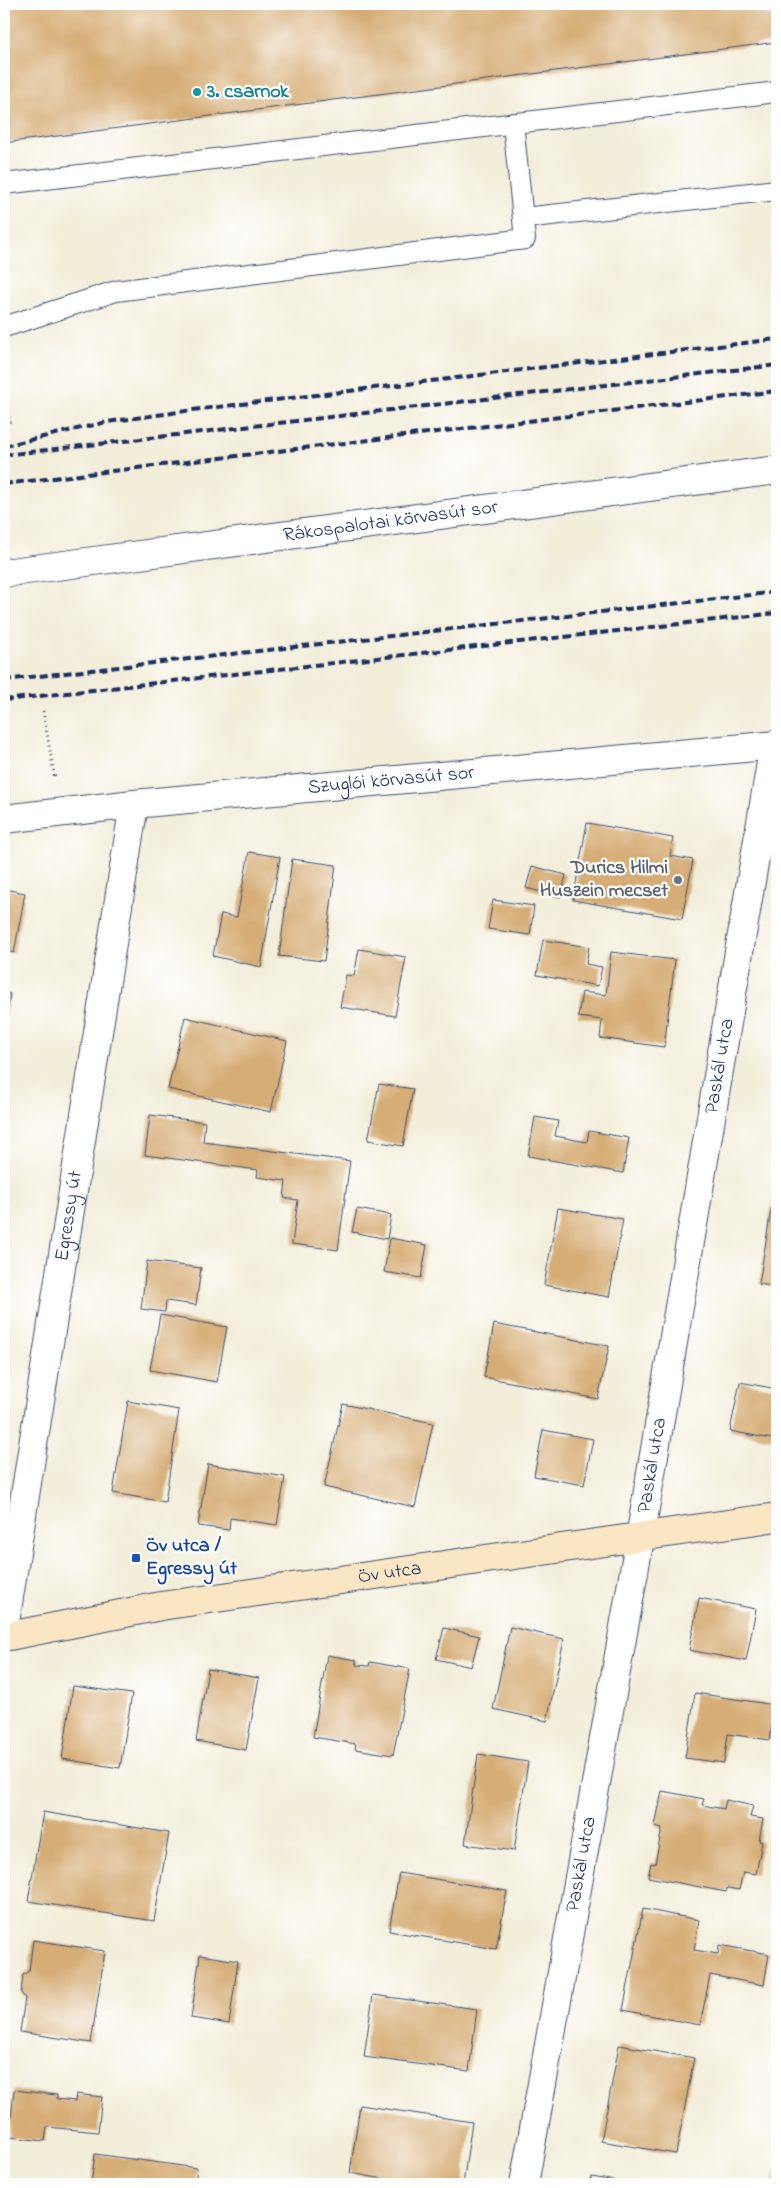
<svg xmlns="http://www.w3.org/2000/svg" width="781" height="2188" font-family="'Indie Flower',sans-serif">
<rect width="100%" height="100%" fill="#fff"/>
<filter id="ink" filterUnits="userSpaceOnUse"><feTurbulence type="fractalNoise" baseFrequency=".02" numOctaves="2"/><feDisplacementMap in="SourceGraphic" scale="10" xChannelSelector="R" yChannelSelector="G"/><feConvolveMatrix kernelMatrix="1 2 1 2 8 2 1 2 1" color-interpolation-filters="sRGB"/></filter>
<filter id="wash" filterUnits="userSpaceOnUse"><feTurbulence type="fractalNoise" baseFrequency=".0096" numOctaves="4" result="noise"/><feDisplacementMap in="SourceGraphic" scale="20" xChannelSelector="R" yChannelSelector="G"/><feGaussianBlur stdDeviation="1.12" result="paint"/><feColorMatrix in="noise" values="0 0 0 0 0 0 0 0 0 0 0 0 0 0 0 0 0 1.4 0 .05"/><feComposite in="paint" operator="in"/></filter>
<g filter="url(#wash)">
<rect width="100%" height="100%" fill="#f3eeda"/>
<g id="blocks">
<!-- building -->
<path fill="#d6ad76" d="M4 4H777V42L4 143Z
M587 823 673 838 670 856 693 860 682 919 573 900Z
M249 852 280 857 261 967 213 956 221 914 237 917Z
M292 859 336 865 324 961 279 956Z
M532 866 566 875 561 897 526 888Z
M4 889 25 893 14 953 4 951Z
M493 900 534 906 530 935 488 929Z
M543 940 589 947 586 964 602 967 598 986 537 975Z
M359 949 406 957 395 1016 340 1007 346 975 354 976Z
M611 952 675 960 664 1047 600 1038 602 1020 578 1017 582 992 606 995Z
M4 992 10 994 5 1024 4 1023Z
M185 1017 287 1041 271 1112 168 1089Z
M379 1084 413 1089 403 1146 368 1140Z
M150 1115 205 1122 203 1142 350 1161 338 1250 292 1244 298 1200 284 1198 286 1181 257 1177 258 1170 145 1155Z
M535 1117 558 1121 555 1136 587 1142 589 1131 629 1138 623 1173 528 1156Z
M776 1179H777V1287L759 1284Z
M558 1208 623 1219 609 1297 544 1285Z
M357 1209 391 1215 387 1239 352 1232Z
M390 1238 427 1245 421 1278 384 1272Z
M147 1261 201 1268 196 1305 166 1301 165 1312 141 1309Z
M160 1315 227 1327 217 1382 150 1370Z
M494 1324 609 1346 598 1399 484 1377Z
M740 1382 777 1389V1440L730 1431Z
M128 1401 179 1410 165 1502 113 1493Z
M343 1404 433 1423 415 1507 324 1487Z
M543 1430 593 1439 584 1485 534 1476Z
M208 1464 285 1477 277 1525 230 1518 229 1530 198 1526Z
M699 1598 756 1609 746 1661 689 1650Z
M510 1627 564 1639 547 1721 493 1709Z
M444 1628 479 1636 471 1667 436 1659Z
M327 1655 356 1660V1665L369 1666 370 1662 410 1669 393 1755 355 1749 356 1744 313 1737Z
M208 1669 259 1678 246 1750 196 1741Z
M73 1686 132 1694 120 1768 62 1759Z
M695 1693 775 1705 770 1740 728 1734 724 1763 685 1758Z
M478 1754 528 1762 514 1851 465 1844Z
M662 1791 704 1799 702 1805 724 1809 726 1800 753 1806 750 1817 763 1819 759 1841 762 1842 756 1874 743 1872 739 1890 727 1888 726 1892 648 1877 651 1863 655 1864 662 1828 655 1826Z
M43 1812 169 1833 154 1921 28 1901Z
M399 1873 507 1891 496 1949 389 1931Z
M643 1909 699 1920 694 1950 718 1954 719 1945 769 1954 764 1985 710 1975 700 2025 623 2010Z
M33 1940 105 1951 91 2043 20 2032 25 1998 21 1993 23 1975 29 1971Z
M200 1955 238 1961 229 2024 191 2018Z
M373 1995 477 2009 469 2071 364 2057Z
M619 2045 694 2058 676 2154 601 2141Z
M14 2090 57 2095V2099L75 2101 76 2094 102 2097 98 2132 47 2127 45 2141 9 2137Z
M360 2105 472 2122 463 2184H390V2180L350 2173Z
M95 2154 197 2168 195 2184H91Z
M776 2168 777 2184H773Z
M592 2177 626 2183V2184H590Z"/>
</g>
</g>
<g filter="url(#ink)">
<use href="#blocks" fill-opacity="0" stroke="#3b4c71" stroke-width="1"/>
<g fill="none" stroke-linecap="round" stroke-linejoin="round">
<!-- lane casing -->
<g stroke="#3b4c71" stroke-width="22">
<path id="lane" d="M4 184 777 92
M524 218 777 190
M4 327 116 291 525 239 513 123"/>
</g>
<!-- street casing -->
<g stroke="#3b4c71" stroke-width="30">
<g id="street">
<path id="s1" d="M4 573 777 470"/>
<path id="s2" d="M4 819 134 804 777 745"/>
<path id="s3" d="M4 1629 134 804"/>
<path id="s4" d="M524 2184 640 1538 774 745"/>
</g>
</g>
<!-- secondary casing -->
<g stroke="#3b4c71" stroke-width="30">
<g id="secondary">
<path id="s5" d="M4 1637 161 1606 777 1517"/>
</g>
</g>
<!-- path -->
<path stroke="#3b4c71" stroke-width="3" stroke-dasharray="1 4" stroke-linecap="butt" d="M4 382 10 423
M43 711 55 779"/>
<!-- lane -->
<use href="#lane" stroke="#fff" stroke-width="20"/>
<!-- street -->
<use href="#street" stroke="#fff" stroke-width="28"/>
<!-- secondary -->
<use href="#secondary" stroke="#fbe6c4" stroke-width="28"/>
<!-- rail -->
<path stroke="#1b2f5e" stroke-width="4" stroke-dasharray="8 4" stroke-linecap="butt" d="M4 446 107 422 193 410 777 339
M4 455 777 365
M4 484 777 391
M4 680 777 592
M4 700 777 613"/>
</g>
</g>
<!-- markers -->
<circle fill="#0f9aa8" stroke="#fff" stroke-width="2" cx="197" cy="92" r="5"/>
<circle fill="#6b7280" stroke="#fff" stroke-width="2" cx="678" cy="880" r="5"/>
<rect fill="#1a4fb4" stroke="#fff" stroke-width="2" x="131" y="1553" width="10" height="10" rx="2.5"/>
<g text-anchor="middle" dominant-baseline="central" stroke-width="4.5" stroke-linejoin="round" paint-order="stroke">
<!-- culture labels -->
<g font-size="20" font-weight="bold" fill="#0d838f" stroke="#fff" text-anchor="start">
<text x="207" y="92">3. csarnok</text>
</g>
<!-- street labels -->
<g font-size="20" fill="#1b2f5e" stroke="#fff">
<text stroke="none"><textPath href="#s1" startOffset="390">Rákospalotai körvasút sor</textPath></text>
<text stroke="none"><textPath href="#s2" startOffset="389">Szuglói körvasút sor</textPath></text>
<text stroke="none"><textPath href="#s4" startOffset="1135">Paskál utca</textPath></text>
<text stroke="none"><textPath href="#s3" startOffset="418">Egressy út</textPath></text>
<text stroke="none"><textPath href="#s4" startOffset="730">Paskál utca</textPath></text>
<text stroke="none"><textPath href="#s5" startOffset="391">Öv utca</textPath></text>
<text stroke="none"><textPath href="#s4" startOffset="325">Paskál utca</textPath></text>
</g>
<!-- worship labels -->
<g font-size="20" font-weight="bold" fill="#5b616d" stroke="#fff" text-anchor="end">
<text x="668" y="868">Durics Hilmi<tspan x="668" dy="23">Huszein mecset</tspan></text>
</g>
<!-- transit labels -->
<g font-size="20" font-weight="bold" fill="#164399" stroke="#fff" text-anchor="start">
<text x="146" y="1546">Öv utca /<tspan x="146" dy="23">Egressy út</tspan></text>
</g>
</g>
<!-- margin -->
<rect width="781" height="2188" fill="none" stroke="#fff" stroke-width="20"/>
</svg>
